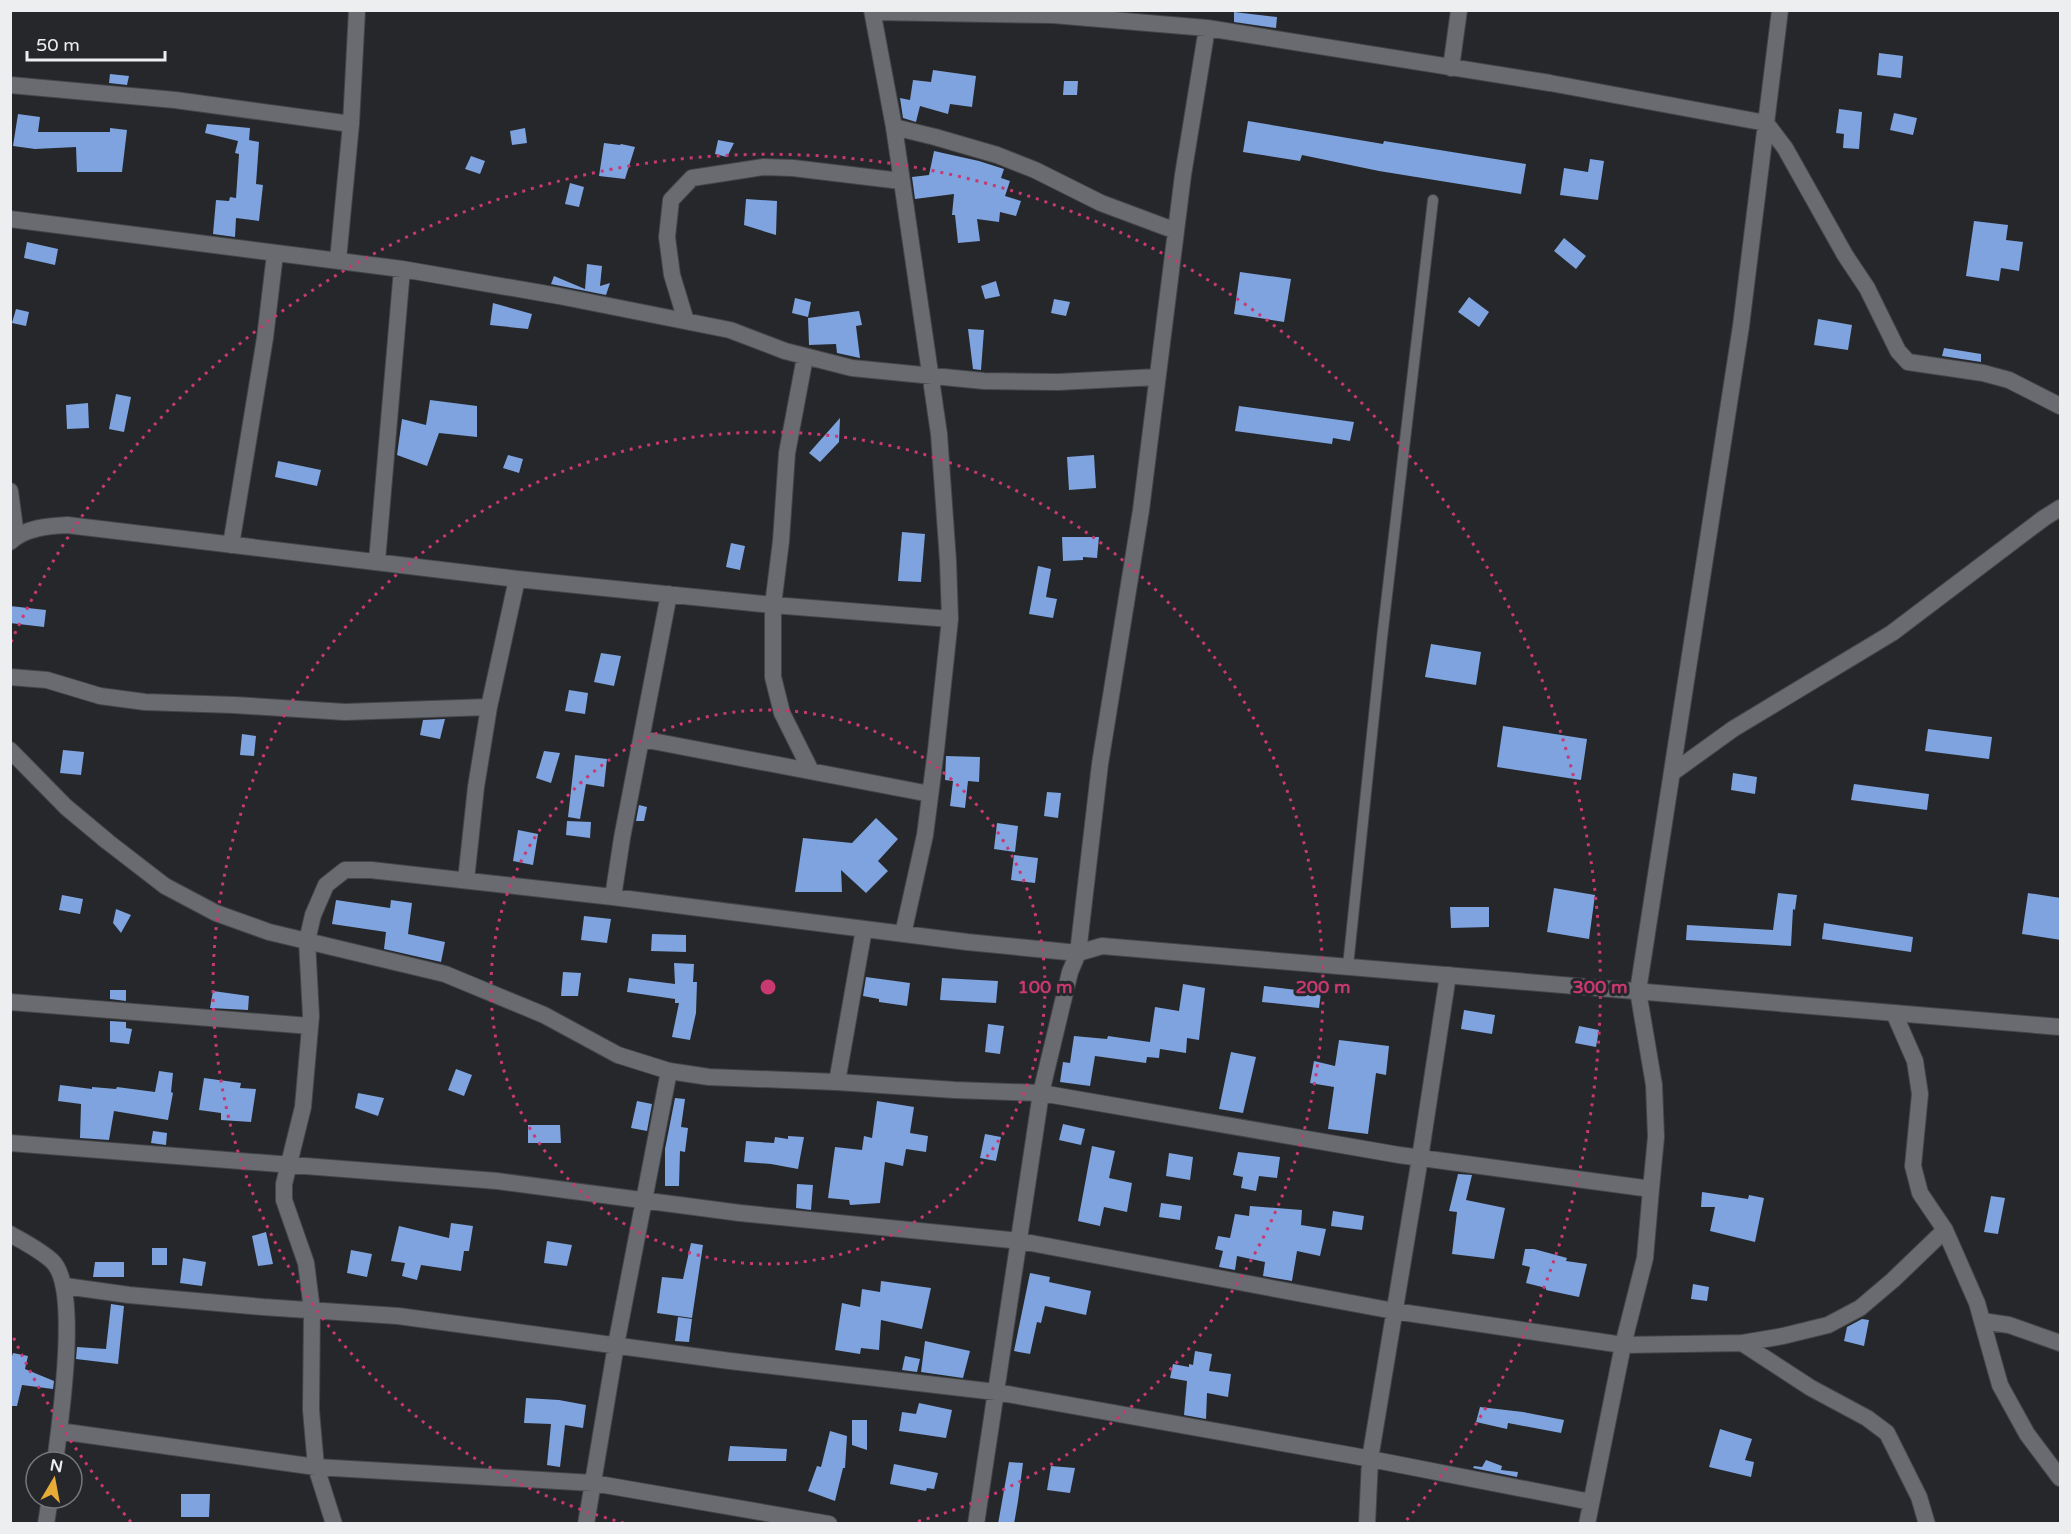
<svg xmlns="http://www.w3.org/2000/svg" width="2071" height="1534" font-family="'Varela Round',sans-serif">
<rect width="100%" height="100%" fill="#25272b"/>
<!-- building -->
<path fill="#7ea3de" d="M1234 12 1277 17 1276 28 1234 22Z
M1879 53 1903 56 1901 78 1877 75Z
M933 70 976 76 972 107 950 104 948 114 920 106 916 122 903 118 900 98 910 100 913 80 931 82Z
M110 74 129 76 127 85 109 83Z
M1064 81H1078L1077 95H1063Z
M1839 109 1862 112 1859 149 1843 148 1844 134 1836 133Z
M1894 113 1917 118 1913 135 1890 130Z
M18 114 40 117 38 132H110V128L127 130 122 172H77L76 147 35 149 13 146Z
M1248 121 1383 144 1384 141 1526 164 1521 194 1379 171 1302 155 1300 161 1243 152Z
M207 124 250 128 249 140 259 142 256 184 263 185 259 221 236 218 235 237 213 234 216 200 229 201 230 197 236 198 239 154 235 153 238 141 205 133Z
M525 128 527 143 512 145 510 131Z
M718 140 734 143 727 157 715 154Z
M604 143 620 145 621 144 635 147 625 179 599 176Z
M934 151 979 161 1004 169 1001 178 1010 181 1005 196 1021 201 1016 216 1000 212 999 222 977 219 980 241 958 243 955 215H952L954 194 915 199 912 177 929 175Z
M471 156 485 161 480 174 465 169Z
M1590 159 1604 161 1598 200 1560 195 1564 168 1588 172Z
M570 183 584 187 579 207 565 204Z
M746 199 777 201 776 235 744 225Z
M1974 221 2008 225 2006 240 2023 242 2019 271 2001 268 1999 281 1966 276Z
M1564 238 1586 256 1576 269 1554 251Z
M27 242 58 249 55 265 24 258Z
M587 264 602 266 600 286 610 283 606 295 551 284 554 276 585 289Z
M1240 272 1291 279 1284 322 1234 314Z
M996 281 1000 296 985 299 981 286Z
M1469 297 1489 312 1479 327 1458 312Z
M795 298 811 302 808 317 792 313Z
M1054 299 1070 302 1066 316 1051 313Z
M493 303 532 314 528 329 490 325Z
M16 309 29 312 26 326 12 323Z
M859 311 862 325 856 326 860 358 837 353 836 344 809 345 808 318Z
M1818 319 1852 325 1848 350 1814 345Z
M968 329 984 330 981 370 973 369Z
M1944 348 1981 354V362L1942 356Z
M116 394 131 397 124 432 109 429Z
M430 400 477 406V437L439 433 427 466 397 455 402 419 426 425Z
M88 403 89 428 67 429 66 405Z
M1239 406 1354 422 1350 441 1333 438 1332 444 1235 431Z
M840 418 839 442 820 462 809 453Z
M508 455 523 459 519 473 503 468Z
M1094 455 1096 488 1069 490 1067 457Z
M278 461 321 470 317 486 275 477Z
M902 532 925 534 921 582 898 581Z
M1062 537H1099L1097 558 1083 557V560L1063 561Z
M731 543 745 546 740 570 726 567Z
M1038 566 1051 569 1046 597 1057 599 1053 618 1029 614Z
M10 606 46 610 44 627 10 623Z
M1431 644 1481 652 1476 685 1425 677Z
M601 653 621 656 614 686 594 682Z
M569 690 588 693 585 714 565 711Z
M445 719 440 739 420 735 423 720Z
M1503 726 1587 739 1581 780 1497 767Z
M1928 729 1992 737 1989 759 1925 751Z
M242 734 256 736 254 756 240 755Z
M63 750 84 752 81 775 60 773Z
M544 751 560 753 551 783 536 778Z
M575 755 607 759 604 787 586 784 580 819 568 817Z
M946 756 980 757 979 782 968 781 965 808 950 806 953 781 945 780Z
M1733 773 1757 777 1755 794 1731 790Z
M1854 784 1929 794 1927 810 1851 800Z
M1047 792 1061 793 1058 818 1044 816Z
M639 805 647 807 644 821H636Z
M876 818 898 839 878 861 888 871 866 893 841 870 842 892H795L803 838 852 843Z
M567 821 591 822 590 838 566 835Z
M997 823 1018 826 1015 852 994 849Z
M518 830 538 834 533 865 513 861Z
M1014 855 1038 858 1035 883 1011 880Z
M1554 888 1595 895 1589 939 1547 932Z
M1778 893 1797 895 1795 910 1793 909 1791 946 1686 940 1687 925 1773 930Z
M2028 893 2061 898V940L2022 934Z
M62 895 83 899 80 914 59 910Z
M336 900 390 908 391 900 412 903 408 934 445 942 441 962 384 949 386 932 332 924Z
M1450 907H1489V927L1451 928Z
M116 909 131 915 121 933 113 923Z
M584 916 611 919 607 943 581 940Z
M1824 923 1913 937 1911 952 1822 939Z
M652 934 686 935V952L651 951Z
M674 963 694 964 693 982H697L696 1013 690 1040 672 1037 679 1003H675V999L627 992 629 978 675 984Z
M563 972 581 973 578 996H561Z
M866 977 910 983 907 1006 879 1002V999L863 996Z
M942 978 998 981 996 1003 940 1000Z
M1183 984 1205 988 1199 1040 1187 1038 1186 1053 1160 1049 1159 1058 1147 1057 1146 1063 1095 1056 1090 1086 1060 1082 1063 1062 1070 1063 1074 1036 1107 1039 1108 1036 1150 1042 1155 1007 1179 1011Z
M1264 986 1321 993 1319 1008 1262 1002Z
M110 990H126V1001L110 999Z
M213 991 249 996 248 1010 210 1008Z
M1464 1010 1495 1015 1492 1034 1461 1029Z
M110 1021 126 1022V1028L132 1029 129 1044 110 1042Z
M988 1024 1004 1026 1000 1054 985 1052Z
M1579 1026 1599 1030 1596 1047 1575 1043Z
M1339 1040 1389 1046 1386 1075 1376 1073 1368 1134 1328 1129 1334 1087 1310 1083 1314 1061 1335 1066Z
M1231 1052 1256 1057 1243 1113 1219 1109Z
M456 1069 472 1075 464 1096 448 1090Z
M159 1071 173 1073 171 1092 173 1093 168 1120 114 1111 109 1140 80 1138 81 1104 58 1101 60 1085 92 1089V1087L116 1089 117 1087 155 1092Z
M204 1078 241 1083 240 1088 256 1089 251 1122 221 1120V1113L199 1110Z
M358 1093 384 1098 378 1116 355 1108Z
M675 1098 685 1099 681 1127 688 1128 685 1152 680 1151 679 1186H665V1149Z
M637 1101 652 1104 647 1131 631 1128Z
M877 1101 914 1107 910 1133 928 1136 926 1152 906 1149 903 1166 885 1162 880 1203 850 1205 849 1200 828 1198 835 1147 862 1150 864 1136 872 1138Z
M1063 1124 1085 1129 1081 1145 1059 1140Z
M528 1125H560L561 1143H528Z
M153 1131 167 1133 166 1145 151 1143Z
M985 1134 1001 1137 996 1161 980 1158Z
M788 1136 804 1137 798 1169 771 1164 744 1162 746 1141 774 1143 775 1137 788 1139Z
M1092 1146 1115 1151 1109 1178 1132 1183 1127 1212 1104 1207 1100 1226 1078 1221Z
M1238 1152 1280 1157 1277 1178 1259 1176 1256 1191 1241 1188 1243 1177 1233 1175Z
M1169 1153 1193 1157 1190 1180 1166 1176Z
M1458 1174 1472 1175 1466 1200 1505 1208 1494 1259 1452 1254 1457 1212 1449 1211Z
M797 1184 813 1185 811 1210 796 1208Z
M1702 1192 1748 1199 1749 1195 1764 1198 1755 1242 1710 1231 1715 1207H1701Z
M1991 1196 2005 1198 1998 1234 1984 1232Z
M1161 1203 1182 1206 1180 1220 1159 1217Z
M1250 1206 1302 1210 1301 1225 1326 1229 1320 1256 1297 1251 1292 1281 1263 1276 1265 1262 1237 1256 1235 1270 1219 1267 1223 1251 1215 1249 1218 1236 1230 1238 1235 1214 1249 1216Z
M1333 1211 1364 1216 1362 1230 1331 1226Z
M451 1223 473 1226 469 1251H464L461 1271 421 1265 417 1280 402 1276 405 1263 391 1261 399 1226 449 1238Z
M266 1232 273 1264 258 1266 252 1236Z
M547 1241 572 1245 567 1266 544 1263Z
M691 1243 703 1245 692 1318 657 1313 662 1277 683 1279Z
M152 1248H167V1265H152Z
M1525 1249H1534L1567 1258 1566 1261 1587 1264 1579 1297 1546 1290V1288L1526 1283 1530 1267 1522 1265Z
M351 1250 372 1254 367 1277 347 1273Z
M183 1258 206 1262 202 1286 180 1283Z
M95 1262H124V1277H93Z
M1030 1273 1050 1277 1049 1282 1091 1291 1086 1315 1045 1306 1041 1323 1037 1322 1030 1354 1014 1351Z
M881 1281 931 1288 922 1329 881 1320 879 1350 861 1348 860 1354 835 1350 842 1303 860 1307 862 1289 880 1292Z
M1693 1284 1709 1287 1707 1301 1691 1299Z
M111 1304 124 1306 118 1364 76 1359 77 1347 106 1349Z
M678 1317 692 1319 689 1342 675 1341Z
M1862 1319 1869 1320 1864 1346 1844 1341 1847 1327Z
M925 1341 970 1351 963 1378 921 1372Z
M1195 1351 1212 1354 1209 1371 1231 1374 1228 1397 1207 1393 1206 1419 1184 1415 1187 1381 1170 1378 1173 1364 1189 1367V1364L1193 1365Z
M13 1353 28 1356 25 1369 54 1381 53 1389 22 1385 17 1406H10V1363Z
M905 1356 920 1359 917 1372 902 1370Z
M526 1398 559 1400 586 1405 583 1428 565 1425 560 1467 547 1465 551 1424 524 1423Z
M919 1403 952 1410 946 1438 899 1431 902 1412 916 1414Z
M1480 1407 1523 1412 1564 1420 1561 1433 1508 1423 1507 1429 1476 1422Z
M852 1420H867V1450L852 1445Z
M1720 1429 1752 1439 1745 1460 1754 1462 1751 1477 1709 1467Z
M830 1431 847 1436 845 1468H843L835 1501 808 1491 817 1466 821 1467Z
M730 1446 787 1449 786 1461H728Z
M1486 1460 1502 1466 1501 1470 1518 1472 1517 1477 1473 1468 1474 1466 1482 1467Z
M1009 1462 1023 1463 1018 1501 1014 1524H998Z
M894 1464 938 1473 934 1489 927 1488 926 1491 890 1484Z
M1051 1466 1075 1468 1070 1493 1047 1490Z
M181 1494H210L209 1517H181Z"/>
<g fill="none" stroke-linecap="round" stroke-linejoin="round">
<!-- service casing -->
<g stroke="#434548" stroke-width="12">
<path id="service" d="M1348 966 1382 638 1433 200"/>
</g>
<!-- minor casing -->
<g stroke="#434548" stroke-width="18">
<path id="minor" d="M872 10 894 127 939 434 948 561 950 619 936 750 925 835 903 934
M873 12 1053 15 1207 28 1550 83 1766 123 1785 148 1845 255 1867 288 1898 351 1908 362 1983 373 2009 380 2060 406
M1451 68 1459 10
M10 85 175 100 351 124
M894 127 935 137 997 155 1035 170 1101 203 1176 231
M10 219 402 269 559 296 730 330 785 351 852 368 984 381 1058 382 1157 377
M338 260 351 124 357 10
M686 321 672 275 667 237 671 200 692 178 764 167 793 168 901 181
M805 357 787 453 781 541 773 605V677L782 713 811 771
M10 491 16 536
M10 542C24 528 48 526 67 525L517 579 773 605 950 619
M231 545 265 338 275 254
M377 561 402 269
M10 677 47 680 100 696 145 702 234 705 345 712 489 707
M642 739 930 794
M1672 773 1733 729 1892 633 2044 518 2060 508
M466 880 476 787 489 707 517 579
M613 897 622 838 669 594
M10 1002 310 1026
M1894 1013 1915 1061 1920 1094 1913 1166 1920 1193 1945 1230 1977 1303 2000 1385 2027 1434 2060 1478
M837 1082 864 929
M10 1143 497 1181 740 1213 1020 1241 1394 1311 1623 1345 1742 1343 1783 1336 1828 1325 1860 1308 1893 1280 1945 1230
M10 1234C24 1242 42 1251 53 1262 80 1290 60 1423 55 1462
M65 1286 129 1295 263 1307 398 1316 730 1361 996 1392 1355 1456 1591 1502
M1982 1321 2009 1325 2060 1343
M1742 1343 1811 1388 1867 1418 1887 1433 1919 1497 1927 1524
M59 1431 316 1467 593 1483 829 1524
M46 1524 50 1498
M334 1524 316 1467 311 1410 312 1310 306 1263 284 1200V1184L303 1107 311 1016 307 941 313 915 326 885 345 870H371L613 897 967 942 1078 953 1100 764 1141 510 1183 175 1207 28
M586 1524 616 1345 669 1071
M976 1524 1041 1093 1399 1155 1651 1189
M1367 1524 1370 1459 1420 1158 1448 975
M1587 1524 1623 1345 1645 1258 1651 1189 1656 1137 1654 1085 1638 991 1741 326 1780 10"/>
</g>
<!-- tertiary casing -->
<g stroke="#434548" stroke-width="18">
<path id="tertiary" d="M10 750 66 807 108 842 165 886 216 913 269 932 445 974 544 1015 618 1055 669 1071 709 1077 837 1082 955 1090 1041 1093 1070 972 1078 953 1102 946 2060 1027"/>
</g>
<!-- service -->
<use href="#service" stroke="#696b70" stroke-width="10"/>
<!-- minor -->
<use href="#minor" stroke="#696b70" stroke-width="16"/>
<!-- tertiary -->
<use href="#tertiary" stroke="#696b70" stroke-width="16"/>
</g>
<!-- distance rings -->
<g fill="none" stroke="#c83871" stroke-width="3" stroke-dasharray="3 6">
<circle cx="768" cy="987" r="277"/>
<path d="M624 1523A555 555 0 1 1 912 1523"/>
<path d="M131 1522A832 832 0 0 1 11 1332M11 642A832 832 0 1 1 1405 1522"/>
</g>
<circle cx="768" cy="987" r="9" fill="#c83871" stroke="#25272b" stroke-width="3"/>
<g font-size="18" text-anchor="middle" font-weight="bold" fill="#c83871" stroke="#25272b" stroke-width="6" stroke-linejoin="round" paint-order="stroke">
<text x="1045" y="993">100 m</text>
<text x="1323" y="993">200 m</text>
<text x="1600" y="993">300 m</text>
</g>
<!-- border -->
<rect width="2071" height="1534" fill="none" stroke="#eceef0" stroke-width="24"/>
<!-- north arrow -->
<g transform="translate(54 1480) rotate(10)"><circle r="28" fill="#25272b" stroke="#75777a" stroke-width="1.5"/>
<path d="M0-4.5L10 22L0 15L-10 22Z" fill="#e7ac37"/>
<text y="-9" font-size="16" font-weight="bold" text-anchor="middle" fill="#eceef0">N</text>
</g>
<!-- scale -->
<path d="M27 51v9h138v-9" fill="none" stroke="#eceef0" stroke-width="3"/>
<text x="36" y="51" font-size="18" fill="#eceef0" stroke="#25272b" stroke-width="4.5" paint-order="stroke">50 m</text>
</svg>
